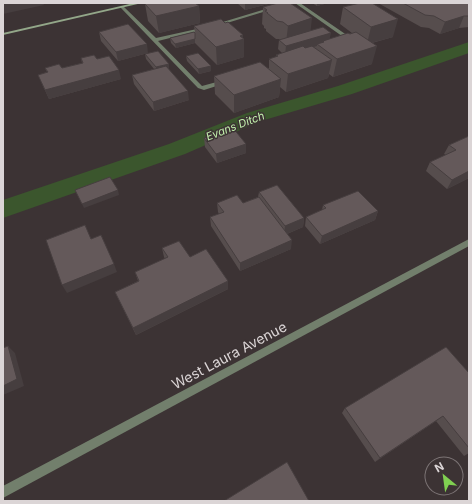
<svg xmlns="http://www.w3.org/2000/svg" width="472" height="504" font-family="Inter,sans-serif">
<rect width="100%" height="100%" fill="#3c3334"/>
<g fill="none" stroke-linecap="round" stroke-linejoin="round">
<!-- canal -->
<path fill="#3b562d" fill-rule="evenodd" d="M469 42V53L352 94 261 121 185 154 3 218V200L169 144 247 113 338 86Z"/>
<!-- lane -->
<path fill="#727f6c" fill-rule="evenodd" d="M295 3H300L354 40 349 41Z
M123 6 156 38 206 27V29L158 41 202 86 224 80 226 81V83L204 90 198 88 121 8V7Z
M269 8 273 9 217 26 213 25Z"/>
<!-- street -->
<path fill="#727f6c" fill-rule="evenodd" d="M469 239V246L3 498V486Z"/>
<!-- secondary -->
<path fill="#93a789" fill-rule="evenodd" d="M134 3H142L3 35V33Z"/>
</g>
<!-- wall -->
<path fill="#564d4d" d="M237 3H272L245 10Z
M312 3H328L317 6Z
M378 3H469V27L459 28 440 34 429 28 421 27Z
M145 4 199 6 200 23 159 33 148 21Z
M263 7 311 31 330 39 352 33 340 24 343 7 393 37 372 43V64L333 77 329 74 328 78 286 92 280 87 279 97 234 113 215 94 214 76 269 68V59L276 57V55L282 53 278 49 279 40 281 39H276L266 31V29L264 28V26L262 24Z
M194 26 243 35V38L244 39V57L217 65 195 43 176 48 171 43 170 38 195 33Z
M99 32 148 53 118 61 101 41Z
M145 54 169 64V68L168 69 189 100 154 111 134 84 132 75 154 69 146 59Z
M186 56 211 66V71L199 74 187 61Z
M81 58 97 59 121 79 49 99 38 75 47 72 45 68H62L82 63Z
M469 136V178L447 189 426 171 430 162 446 155 444 154 449 145Z
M204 138 246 144V153L217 163 205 147Z
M259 192 304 218 303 227 287 234 291 249 240 271 211 226 210 217 219 214 218 212 217 203H243L258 197Z
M323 205 378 211 375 220 320 244 305 226 306 217 322 210Z
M162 248 190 257 228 281V289L136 335 115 292 138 281 135 272 165 259 164 257Z
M469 373V453L464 456 436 421 375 462 342 413 345 408Z"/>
<!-- shaded-wall -->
<path fill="#463e3f" d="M11 3H43L44 5 3 14V5Z
M245 3H272L245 10Z
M317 3H328L317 6Z
M199 6 200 23 159 33 156 16Z
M464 16 459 28 440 34 445 22Z
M312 18 310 36 286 43 288 26Z
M398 19 393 37 367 44 371 27Z
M331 33 329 42H324L323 41 322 44H317V46L285 55 286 46Z
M243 35V40L244 39V57L217 65 216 47 240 36Z
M195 39V43L176 48 175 44Z
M147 44 148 53 118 61 116 52Z
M377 46 372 64 333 77 337 59Z
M332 60 328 78 286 92 288 74Z
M169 64V68L156 72V67Z
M211 66V71L199 74 198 69Z
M119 70 121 79 49 99 45 90Z
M281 79 279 97 234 113V95Z
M188 91 189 100 154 111 153 102Z
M246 144V153L217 163 216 154Z
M469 171V178L447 189 452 180Z
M118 190 119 195 84 208 82 204Z
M378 211 375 220 320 244 322 236Z
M304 218 303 227 284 235 285 226Z
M292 240 291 249 240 271V263Z
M114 264 117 272 67 293 62 285Z
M228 281V289L136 335 133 328Z
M8 346 15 353 24 386 3 395V386Z
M443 416 436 421 375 462 380 458Z"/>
<!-- building -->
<path fill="#64595a" stroke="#463e3f" d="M3 3H11L3 5Z
M148 3H195L199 6 156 16 145 4Z
M278 3H290L312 18 288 26 283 22 277 21 267 13H268L265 11 267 10 263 7Z
M360 3H372L398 19 371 27 343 7Z
M403 3H469V16H464L445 22 434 16 425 15Z
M221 19 225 23 228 22 243 35 240 36 244 39 216 47 194 26Z
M128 24 147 44 116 52 99 32Z
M323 27 331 33 286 46 279 40Z
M194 32 195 33V39L175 44 170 38Z
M356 32 377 46 337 59 317 44 324 42 323 41 348 33 350 34Z
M303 46 305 48 312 46 332 60 288 74 269 59 278 56 276 55Z
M158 51 169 64 156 67 145 54Z
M198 53 211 66 198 69 186 56Z
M94 55 97 59 109 56 119 70 45 90 38 75 48 72 45 68 59 64 62 68 83 63 81 58Z
M260 62 281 79 234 95 214 76Z
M166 66 188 91 153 102 132 75Z
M233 128 246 144 216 154 204 138Z
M469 136V171L452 180 430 162 456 150 449 145Z
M110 177 118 190 82 204 75 190Z
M277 185 304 218 285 226 259 192Z
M358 191 378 211 322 236 306 217 326 208 323 205Z
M237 195 243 203 259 197 292 240 240 263 210 217 224 212 217 203Z
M85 225 91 239 101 235 114 264 62 285 46 240Z
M179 241 190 257 206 249 228 281 133 328 115 292 139 281 135 272 168 257 162 248Z
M8 346 17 379 3 386V348Z
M446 347 469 373V448L443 416 380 458 345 408Z
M287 462 309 501H224Z"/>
<g text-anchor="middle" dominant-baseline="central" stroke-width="3" stroke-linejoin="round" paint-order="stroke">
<!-- far-water labels -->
<g font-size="11" font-style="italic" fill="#c3f1ad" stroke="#3c3334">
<text transform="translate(235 126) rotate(-21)">Evans Ditch</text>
</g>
<!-- near-street labels -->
<g font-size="14" fill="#dbd5d6" stroke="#3c3334">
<text transform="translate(229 355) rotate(-28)">West Laura Avenue</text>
</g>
</g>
<!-- border -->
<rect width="472" height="504" fill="none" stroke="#dbd5d6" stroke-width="8"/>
<!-- north arrow -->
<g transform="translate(444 476) rotate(331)"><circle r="19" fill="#3c3334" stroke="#7c7475"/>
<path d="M0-3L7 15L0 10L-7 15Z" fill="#80d051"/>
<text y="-6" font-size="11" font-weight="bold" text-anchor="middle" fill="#dbd5d6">N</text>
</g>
</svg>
